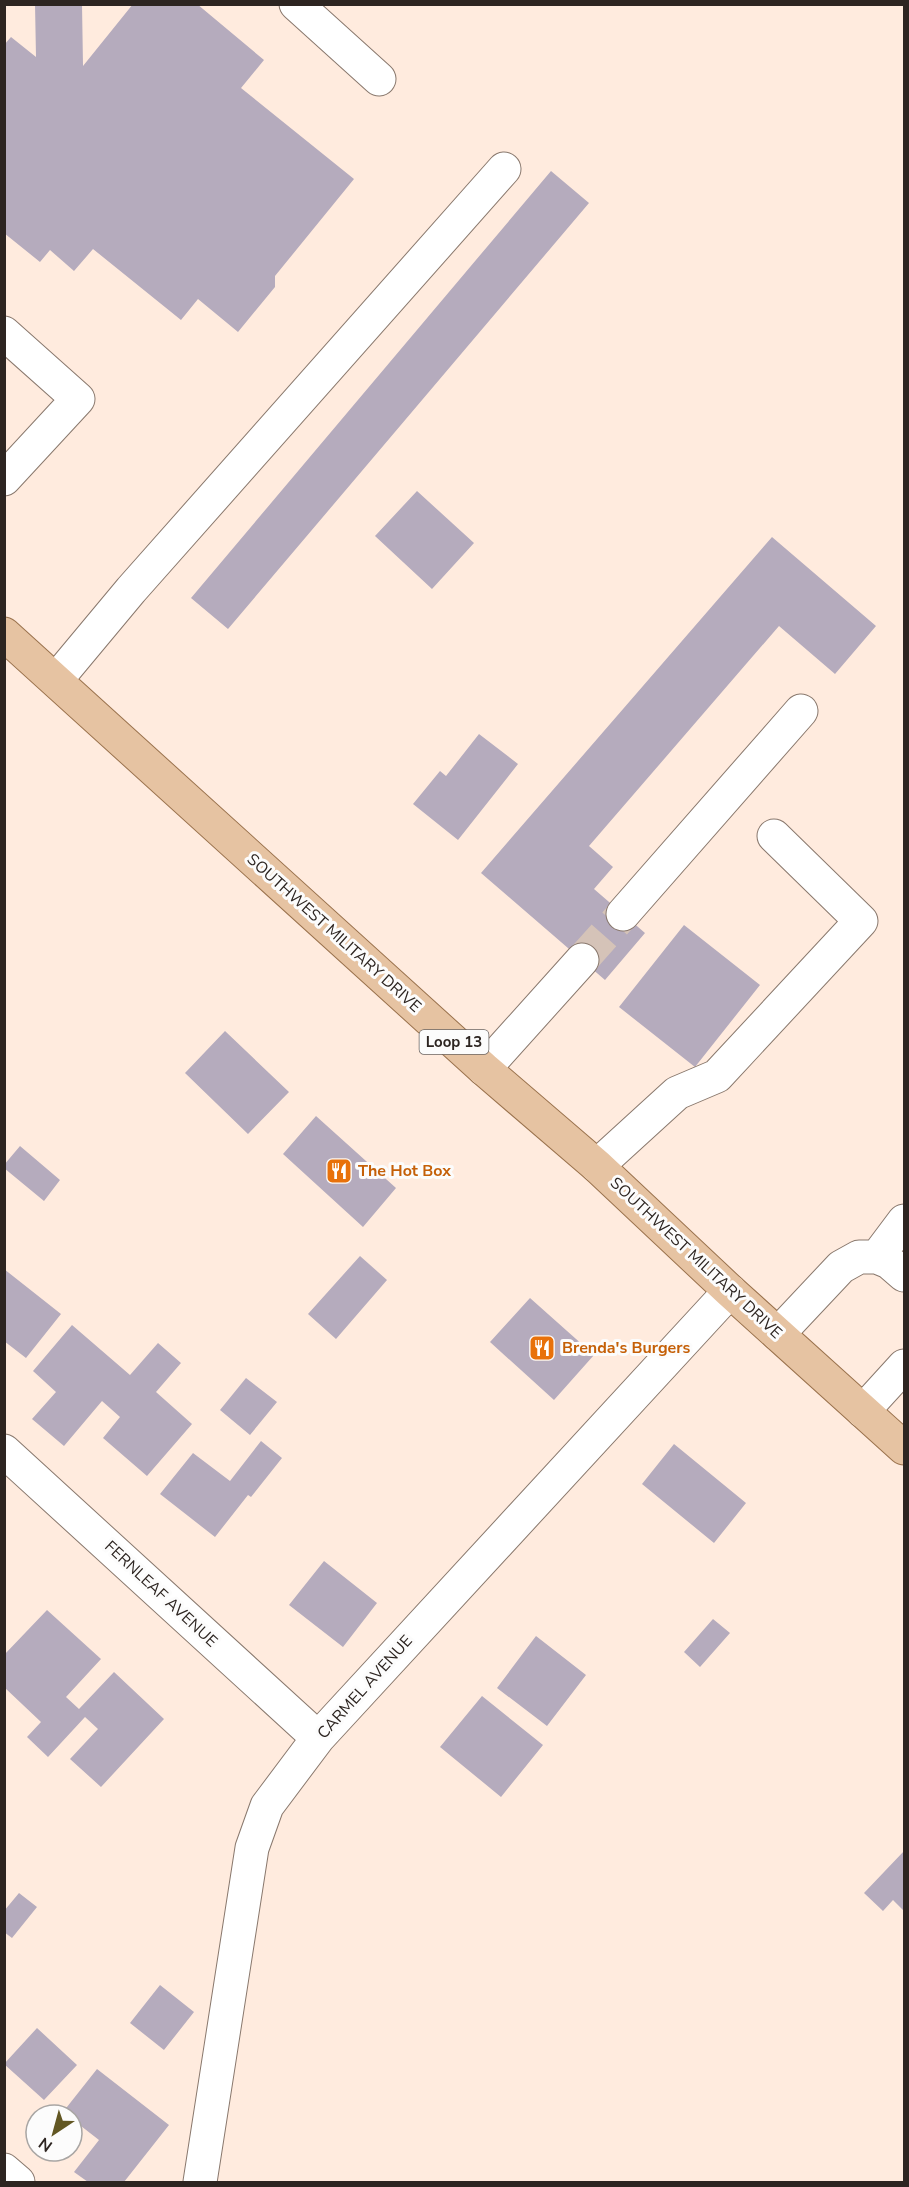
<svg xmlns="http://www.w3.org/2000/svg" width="909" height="2187" font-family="'Nunito Sans',sans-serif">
<rect width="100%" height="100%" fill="#ffebde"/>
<!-- building -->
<path fill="#b5abbd" d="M35 4H82L83 66 133 4H197L264 60 241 88 354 179 275 276V287L238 332 198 299 181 320 93 249 74 271 50 250 40 262 4 233V45L11 37 36 57Z
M551 171 589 203 228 629 191 598Z
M417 491 474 543 432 589 375 536Z
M772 537 876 626 835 674 779 626 589 846 613 867 594 889 645 933 605 980 481 873Z
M479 734 518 764 458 840 413 804 440 771 446 776Z
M684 925 760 985 695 1067 619 1007Z
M225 1031 289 1092 248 1134 185 1073Z
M316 1116 396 1188 363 1227 283 1154Z
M20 1146 60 1180 44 1201 4 1168V1165Z
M360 1256 387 1280 336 1339 308 1314Z
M4 1269 61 1314 26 1358 4 1341Z
M530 1298 594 1355 554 1400 490 1342Z
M72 1325 130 1375 158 1343 181 1363 156 1392 192 1424 147 1476 103 1438 120 1417 102 1401 64 1446 32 1419 56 1392 33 1371Z
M246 1378 277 1402 250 1435 220 1410Z
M261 1441 282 1458 251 1497 248 1495 215 1537 160 1494 193 1453 230 1481Z
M674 1444 746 1503 714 1543 642 1484Z
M324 1561 377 1603 343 1647 289 1605Z
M47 1610 101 1659 66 1697 79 1709 114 1672 164 1719 101 1787 70 1759 98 1729 85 1717 48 1757 27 1737 41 1722 4 1687V1655Z
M713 1619 730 1633 700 1667 684 1652Z
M536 1636 586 1675 547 1726 497 1688Z
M482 1696 543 1745 501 1797 440 1747Z
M904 1851V1911L893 1900 883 1911 864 1893Z
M19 1893 37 1907 12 1938 4 1932V1911Z
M160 1985 194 2012 164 2050 130 2023Z
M37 2028 77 2065 44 2100 4 2064Z
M97 2069 169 2125 124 2182H88L74 2172 99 2140 72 2119V2115H67L63 2112Z"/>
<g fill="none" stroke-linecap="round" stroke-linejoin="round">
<!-- minor-tunnel -->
<path stroke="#d5c3b8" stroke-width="33" stroke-dasharray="33 16" stroke-linecap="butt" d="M582 960 623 914"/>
<!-- minor casing -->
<g stroke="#89786d" stroke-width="35">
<path id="minor" d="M296 4 379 79
M4 333 78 399 4 479
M56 680 131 590 504 169
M623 914 801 711
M484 1069 582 960
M597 1166 677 1093 717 1076 861 921 774 836
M877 1257 904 1221
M778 1334 841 1267 859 1257H877L889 1262 904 1275
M863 1411 904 1366
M4 1451 318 1738
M4 2170 18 2182
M200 2182 252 1848 267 1806 318 1738 730 1291"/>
</g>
<!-- major casing -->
<g stroke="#9a724d" stroke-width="35">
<path id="major" d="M4 634 484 1069 597 1166 730 1291 904 1448"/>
</g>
<!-- minor -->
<use href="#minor" stroke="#fff" stroke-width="33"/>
<!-- major -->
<use href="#major" stroke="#e6c3a2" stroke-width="33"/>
</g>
<!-- icons -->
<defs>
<g id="restaurant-square" transform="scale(1.35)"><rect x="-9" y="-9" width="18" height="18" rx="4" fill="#e8710a" stroke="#fcfcfc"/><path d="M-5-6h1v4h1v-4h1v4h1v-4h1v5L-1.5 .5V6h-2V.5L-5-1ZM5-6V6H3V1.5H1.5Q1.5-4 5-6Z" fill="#fff"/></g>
</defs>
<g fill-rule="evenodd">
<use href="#restaurant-square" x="339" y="1171"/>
<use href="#restaurant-square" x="542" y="1348"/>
</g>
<g text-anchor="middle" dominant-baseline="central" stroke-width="6" stroke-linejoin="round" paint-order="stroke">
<!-- shield labels -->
<rect fill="#fcfcfc" stroke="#6b6663" stroke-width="1.5" x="419.5" y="1030" width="69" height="24" rx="4.5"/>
<g font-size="15" font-weight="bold" fill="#2d2521">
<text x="454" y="1042">Loop 13</text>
</g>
<!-- street labels -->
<g font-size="16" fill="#2d2521" stroke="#fcfcfc">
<text transform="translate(334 933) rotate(42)">SOUTHWEST MILITARY DRIVE</text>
<text transform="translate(696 1258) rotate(43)">SOUTHWEST MILITARY DRIVE</text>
<text transform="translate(161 1594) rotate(43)">FERNLEAF AVENUE</text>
<text transform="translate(365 1687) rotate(-48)">CARMEL AVENUE</text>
</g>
<!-- food labels -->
<g font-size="16" font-weight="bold" fill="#c56008" stroke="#fcfcfc" text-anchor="start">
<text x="358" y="1171">The Hot Box</text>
<text x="562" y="1348">Brenda's Burgers</text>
</g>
</g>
<!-- border -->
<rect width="909" height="2187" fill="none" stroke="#2d2521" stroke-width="12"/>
<!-- north arrow -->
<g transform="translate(54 2133) rotate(216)"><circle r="28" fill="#fcfcfc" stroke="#a9a6a4" stroke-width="1.5"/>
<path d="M0-4.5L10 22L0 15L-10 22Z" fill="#625723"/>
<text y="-9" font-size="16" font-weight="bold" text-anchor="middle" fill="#2d2521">N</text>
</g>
</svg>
